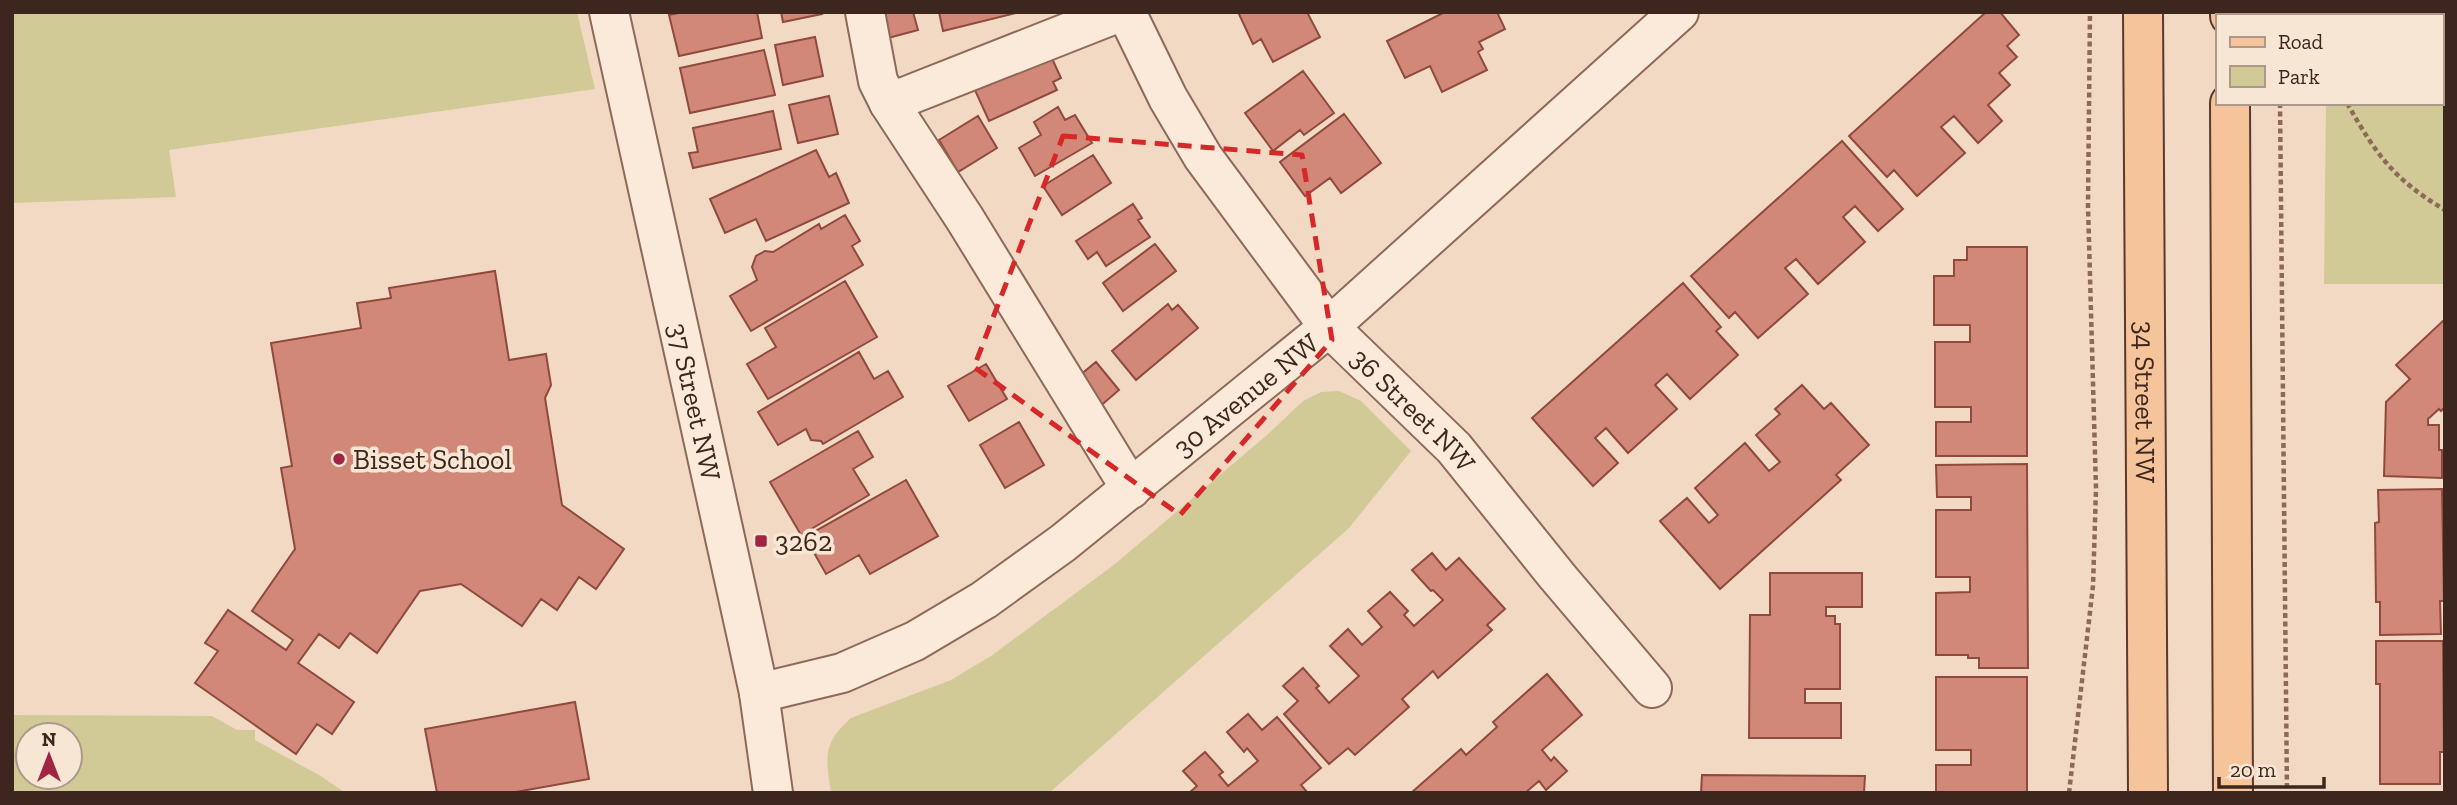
<svg xmlns="http://www.w3.org/2000/svg" width="2457" height="805" font-family="'Zilla Slab',serif">
<rect width="100%" height="100%" fill="#f1d9c4"/>
<!-- green -->
<path fill="#d1ca97" fill-rule="evenodd" d="M12 12H577L595 89 169 150 176 197 12 203Z
M2327 12H2445V284H2324L2326 103H2441V16H2327Z
M1339 391 1361 401 1411 451 1349 528 1049 793H831C826 757 822 744 851 718L951 680 991 656 1115 564 1267 435 1303 401 1321 392Z
M12 715 212 716 237 730H255V740L319 775 346 793H12ZM70 735V777H28V735Z"/>
<!-- building -->
<path fill="#d28878" stroke="#8f4a3d" stroke-width="2" d="M684 12H757L762 38 679 56 669 15Z
M781 12H821L822 14 783 22Z
M870 12H913L918 30 877 41Z
M939 12H1020L943 31Z
M1238 12H1307L1320 37 1273 62 1261 39 1253 44Z
M1445 12H1497L1505 29 1479 42 1483 49 1478 52 1487 70 1442 92 1430 66 1405 78 1387 41Z
M1986 12H2000L2019 35 2007 46 2017 57 1999 73 2010 85 1988 105 2002 121 1978 143 1954 116 1941 127 1965 153 1917 196 1894 170 1887 177 1849 136Z
M815 37 823 76 783 85 775 45Z
M764 50 775 95 690 113 680 68Z
M1049 52 1061 78 1053 82 1057 90 989 121 974 88Z
M1303 71 1334 113 1304 135 1300 130 1273 151 1245 113Z
M829 96 838 134 798 143 789 105Z
M1058 107 1065 120 1075 115 1092 143 1035 176 1019 148 1041 135 1034 122Z
M773 111 781 149 693 168 689 153 698 152 693 128Z
M1344 114 1381 163 1341 193 1330 178 1305 196 1280 162Z
M978 116 997 148 958 172 939 140Z
M1842 141 1903 209 1878 231 1855 206 1843 217 1865 242 1818 284 1796 259 1785 268 1808 294 1758 338 1735 312 1729 318 1691 276Z
M816 150 829 177 836 173 849 203 766 241 756 219 725 233 710 199Z
M1093 155 1111 183 1062 215 1043 186Z
M1133 204 1142 218 1138 220 1150 237 1106 266 1097 252 1088 259 1076 241Z
M845 215 860 241 852 246 863 265 751 331 730 296 757 280 752 267 756 256 765 251 773 252 819 224 821 229Z
M1155 244 1176 271 1123 311 1103 283Z
M1967 247H2027V456H1936V422H1971V407H1935V342H1970V325H1934V276H1954V260H1967Z
M495 271 509 360 546 354 551 385 545 398 562 505 624 549 596 589 579 577 557 610 541 599 522 626 461 584 420 591 377 653 350 633 339 648 319 634 298 663 354 702 332 734 317 724 296 754 195 683 218 651 205 643 228 610 286 650 293 640 252 611 295 549 281 468 292 466 271 343 361 328 357 303 391 298 389 288Z
M845 281 877 337 768 399 747 364 776 347 765 328Z
M1683 283 1721 327 1716 331 1738 355 1690 399 1667 374 1655 385 1677 409 1628 453 1606 428 1595 438 1618 463 1593 486 1532 418Z
M1168 304 1172 310 1178 305 1198 328 1136 380 1112 351Z
M2445 319V407L2441 411 2439 409 2428 419V425H2439V450H2442V478L2384 476 2386 402 2410 379 2396 365Z
M859 352 874 379 888 371 903 397 823 444 821 441 811 440 806 429 778 445 758 412Z
M1096 362 1119 390 1091 414 1068 385Z
M986 364 1007 399 969 421 948 386Z
M1802 385 1824 409 1831 403 1869 445 1836 475 1841 480 1720 589 1660 521 1687 498 1709 523 1718 515 1695 488 1745 443 1769 471 1780 462 1756 435 1780 414 1775 409Z
M1019 422 1044 465 1005 488 980 445Z
M858 431 873 457 853 469 869 495 801 535 770 482Z
M2027 464 2028 668H1979V658H1968V655H1936V593L1970 592V577H1936V510H1971V497H1937L1936 465Z
M906 480 938 536 870 574 859 555 826 574 805 537Z
M2442 489 2444 601H2440L2441 634 2380 635V602H2376L2375 523 2379 522 2378 490Z
M1432 553 1446 570 1459 558 1505 609 1487 625 1492 630 1438 678 1433 671 1402 699 1409 707 1355 755 1348 748 1329 764 1284 714 1298 701 1283 686 1303 668 1319 686 1316 688 1329 703 1359 676 1330 646 1348 629 1362 645 1382 627 1368 611 1390 592 1408 611 1404 615 1414 626 1443 600 1433 590 1431 591 1412 570Z
M1770 573H1862V607H1826V616H1835V624H1840V689H1805V703H1841V738H1749L1750 615H1770Z
M2376 641H2443L2444 752H2440V784H2380V684H2376Z
M1547 674 1582 715 1542 750 1551 761 1554 757 1567 771 1546 790 1539 781 1525 793H1411L1461 749 1466 755 1497 727 1493 722Z
M1936 677H2027V793H1936V765H1971V750H1936Z
M575 702 589 779 510 793H437L425 729Z
M1248 714 1262 730 1277 717 1321 768 1301 785 1307 792 1189 793 1197 786 1183 771 1205 752 1223 772 1219 775 1228 786 1258 761 1247 748 1244 752 1227 732Z
M1702 775 1865 776 1864 793H1701Z"/>
<g fill="none" stroke-linecap="round" stroke-linejoin="round">
<!-- minor casing -->
<g stroke="#8e6959" stroke-width="42">
<g id="minor">
<path id="s1" d="M609 12 748 642 759 693 773 793"/>
<path d="M865 12 878 81 889 103 965 219 1131 489"/>
<path id="s2" d="M1126 12 1168 98 1203 157 1329 327 1454 448 1557 576 1652 688"/>
<path d="M889 103 1120 12"/>
<path id="s3" d="M759 693 842 673 915 641 984 600 1063 543 1329 327 1679 12"/>
</g>
</g>
<!-- major casing -->
<g stroke="#5b382d" stroke-width="42">
<g id="major">
<path id="s4" d="M2143 12 2148 793"/>
<path d="M2230 12V16"/>
<path d="M2230 103 2233 793"/>
</g>
</g>
<!-- path -->
<path stroke="#8e6959" stroke-width="4.5" stroke-dasharray="5 3.5" stroke-linecap="butt" d="M2279 12V16
M2295 12 2296 16
M2280 103 2287 793
M2347 103C2376 154 2393 179 2445 210
M2069 793 2093 586 2096 489 2088 206 2090 12"/>
<!-- minor -->
<use href="#minor" stroke="#fbe9d9" stroke-width="38"/>
<!-- major -->
<use href="#major" stroke="#f6c49a" stroke-width="38"/>
</g>
<!-- marked area -->
<path fill="none" stroke="#d62828" stroke-width="5" stroke-dasharray="14 9" stroke-linejoin="round" d="M1063 136 1302 155 1332 340 1180 515 974 367Z"/>
<!-- markers -->
<g fill="#a12543" stroke="#f8e6d5" stroke-width="2.5">
<circle cx="339" cy="459" r="7"/>
<rect x="754" y="534" width="14" height="14" rx="3.5"/>
</g>
<g text-anchor="middle" dominant-baseline="central" stroke-width="7" stroke-linejoin="round" paint-order="stroke">
<!-- street labels -->
<g font-size="28" fill="#3d261e" stroke="#f8e6d5">
<text stroke="none"><textPath href="#s3" startOffset="578">30 Avenue NW</textPath></text>
<text stroke="none"><textPath href="#s1" startOffset="399">37 Street NW</textPath></text>
<text stroke="none"><textPath href="#s4" startOffset="390">34 Street NW</textPath></text>
<text stroke="none"><textPath href="#s2" startOffset="494">36 Street NW</textPath></text>
</g>
<!-- poi labels -->
<g font-size="28" fill="#3d261e" stroke="#f8e6d5" text-anchor="start">
<text x="353" y="459">Bisset School</text>
<text x="775" y="541">3262</text>
</g>
</g>
<!-- border -->
<rect width="2457" height="805" fill="none" stroke="#3d261e" stroke-width="28"/>
<!-- legend -->
<rect x="2216" y="14" width="228" height="91" fill="#f8e6d5" stroke="#ad998c" stroke-width="2"/>
<rect x="2230" y="37" width="35" height="10" fill="#f6c49a" stroke="#ad998c" stroke-width="2"/>
<text x="2278" y="49" font-size="21" fill="#3d261e">Road</text>
<rect x="2230" y="66" width="35" height="21" fill="#d1ca97" stroke="#ad998c" stroke-width="2"/>
<text x="2278" y="84" font-size="21" fill="#3d261e">Park</text>
<!-- north arrow -->
<g transform="translate(49 756)"><circle r="33" fill="#f8e6d5" stroke="#ad998c" stroke-width="2"/>
<path d="M0-5L12 26L0 18L-12 26Z" fill="#a12543"/>
<text y="-10" font-size="19" font-weight="bold" text-anchor="middle" fill="#3d261e">N</text>
</g>
<!-- scale -->
<path d="M2219 777v10h105v-10" fill="none" stroke="#3d261e" stroke-width="3.5"/>
<text x="2230" y="777" font-size="21" fill="#3d261e" stroke="#f8e6d5" stroke-width="5" paint-order="stroke">20 m</text>
</svg>
